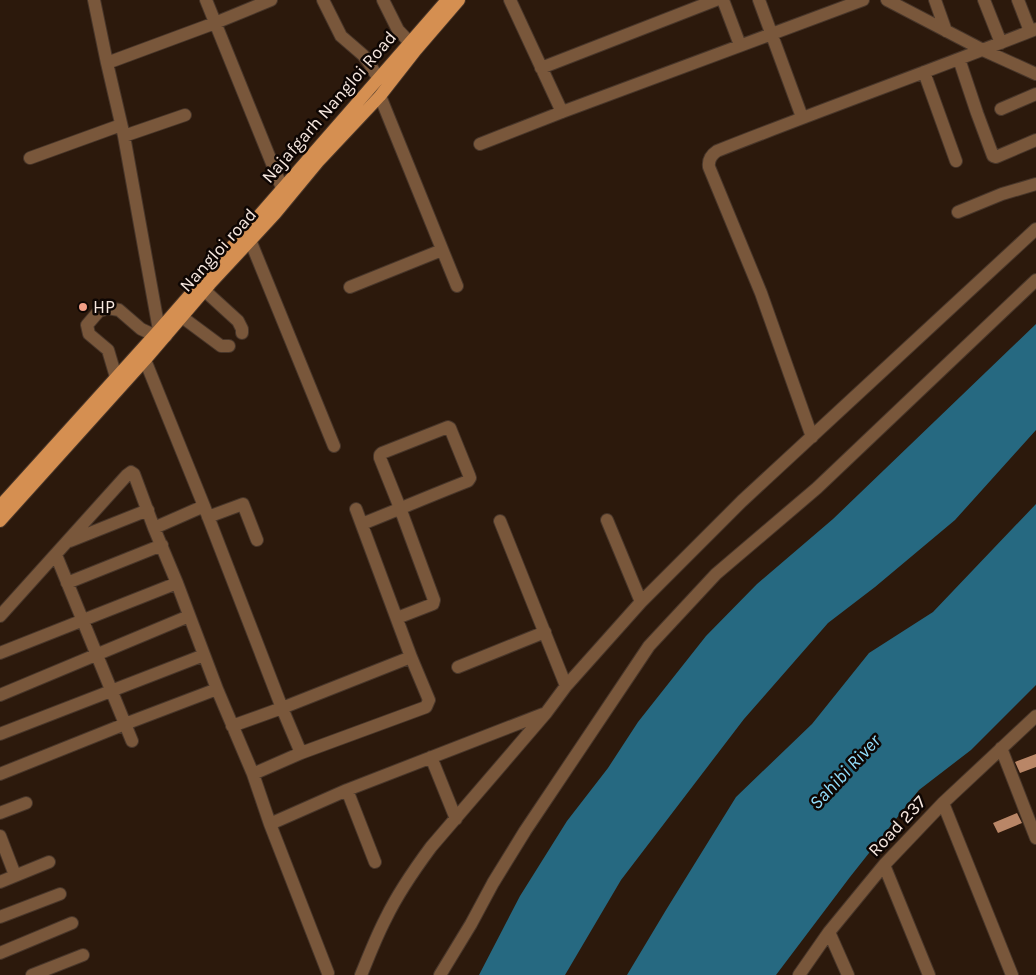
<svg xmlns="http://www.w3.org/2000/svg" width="1036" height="975" font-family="Karla,sans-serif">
<rect width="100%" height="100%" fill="#2c190c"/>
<!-- water -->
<path fill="#266981" d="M1036 324V430L955 520 875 587 828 623 744 719 621 880 565 975H479L520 896 567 821 608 768 638 722 706 636 757 584 833 519Z
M1036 504V685L971 750 919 790 850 877 776 975H627L666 910 736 797 812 724 869 653 933 612Z"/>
<!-- building -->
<path fill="#b98667" d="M1036 754V767L1020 773 1015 762Z
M1017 813 1022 823 998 833 993 823Z"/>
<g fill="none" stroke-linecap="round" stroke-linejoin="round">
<!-- minor casing -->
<g stroke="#48362a" stroke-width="14">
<path id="minor" d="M94 0 107 63 124 136 159 330 166 336
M206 0 282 188
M323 0 341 36 363 55 369 63 378 78
M383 0 398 30 416 49
M510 0 562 112
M723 0 740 45
M759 0 802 117
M887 0 983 50 1036 74
M935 0 946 31
M984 0 1001 43
M1018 0 1030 31
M959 59 977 113 993 156 996 157 1036 140
M107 63 215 23 271 0
M541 68 716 0
M924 72 956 161
M380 96 457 286
M1001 109 1036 94
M124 136 185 115
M480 144 562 112 863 0
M30 158 121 125
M958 212 1002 194 1036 184
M250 240 334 446
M350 287 442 250
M204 290 238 321 242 329V333
M182 317 221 346H229
M145 360 204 506 154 528
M116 377 108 350 89 334 87 325 99 311 108 308 119 310 141 329 154 335
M812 437 761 293 709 167C708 160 711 155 717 151 823 109 930 71 1036 29
M204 506 282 708 301 753
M208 517 243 504 257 540
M607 520 641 602
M500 521 566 686
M362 524C397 510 432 495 468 481L470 478 469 475 450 428 448 427 382 453 380 455V458L400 508 434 600 433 604 397 618
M70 541 148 510
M56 555 132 741
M67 583 162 545
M0 616 127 475 131 472 134 474 154 528 177 583 217 689 253 774 270 824 328 973
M0 653 177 583
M458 667 545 632
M0 695 189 616
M232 726 282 708 411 657
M0 734 204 655
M1001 748 1036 838
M431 757 456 819
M0 774 125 724 217 689
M253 774 301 753 426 707 429 700 411 657 356 509
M347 790 375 862
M943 803 1012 975
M0 813 26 803
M270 824 347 790 543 714
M0 836 15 875
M884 865 929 975
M0 882 49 862
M0 917 60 894
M829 932 848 975
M0 953 72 923
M32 975 83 955
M361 975C369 956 376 937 386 918 398 893 414 870 431 847L546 713 566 686 641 602 742 501 1036 229
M440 975 471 924 493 883 525 831 649 646 716 574 817 488 1036 280
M799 975 829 932 884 865 943 803 1036 716"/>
</g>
<!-- major casing -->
<g stroke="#48362a" stroke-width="14">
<path id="major" d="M0 506 159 330 447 0
M0 521 145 360 210 284 275 214 318 162 380 96 416 50 459 0"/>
</g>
<!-- minor -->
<use href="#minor" stroke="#79573b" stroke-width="12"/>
<!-- major -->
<use href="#major" stroke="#d58f51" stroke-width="12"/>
</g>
<!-- markers -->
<circle fill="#f39f86" stroke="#0e0603" stroke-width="2" cx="83" cy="307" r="5"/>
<g text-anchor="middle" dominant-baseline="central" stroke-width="5" stroke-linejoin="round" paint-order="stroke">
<!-- street labels -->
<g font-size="18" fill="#f6e7df" stroke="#0e0603">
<text transform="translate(329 107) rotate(-49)">Najafgarh Nangloi Road</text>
<text transform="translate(218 250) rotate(-48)">Nangloi road</text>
<text transform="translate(897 826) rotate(-47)">Road 237</text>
</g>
<!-- poi labels -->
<g font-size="18" fill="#f6e7df" stroke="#0e0603" text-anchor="start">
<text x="93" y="307">HP</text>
</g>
<!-- water labels -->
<g font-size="19" font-style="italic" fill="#93defc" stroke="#0e0603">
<text transform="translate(845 772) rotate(-47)">Sahibi River</text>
</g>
</g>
</svg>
